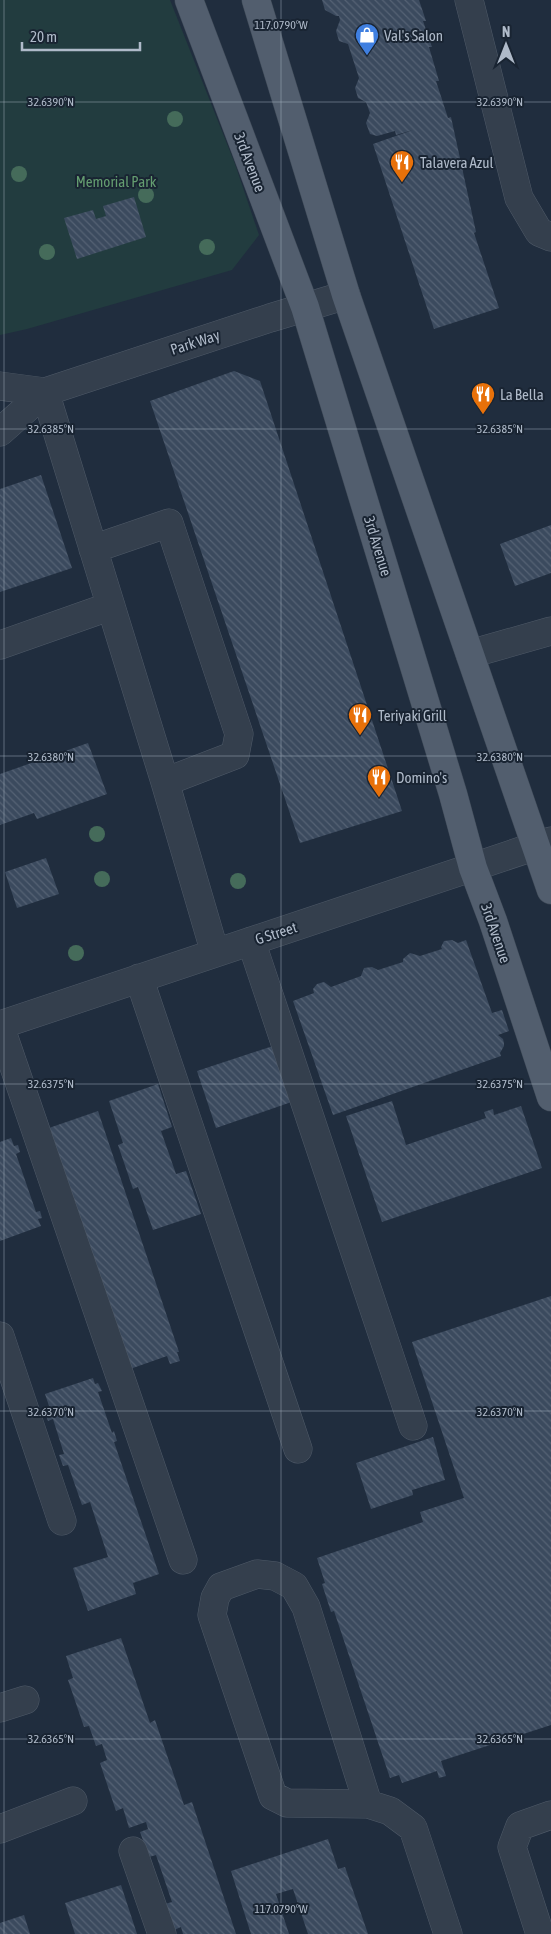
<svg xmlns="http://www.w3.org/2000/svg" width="551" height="1934" font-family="'Asap Condensed',sans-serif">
<defs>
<pattern id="building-back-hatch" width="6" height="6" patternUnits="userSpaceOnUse" patternTransform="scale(1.25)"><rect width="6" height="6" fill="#3b4a5e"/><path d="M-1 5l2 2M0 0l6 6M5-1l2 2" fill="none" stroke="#556274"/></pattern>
</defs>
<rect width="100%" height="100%" fill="#202d3e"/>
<!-- park -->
<path fill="#223c3f" d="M0 0H170L235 164 259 235 232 270 27 329 0 335Z"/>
<!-- building -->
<path fill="url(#building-back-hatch)" d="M322 0H419L426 21H423L432 47H429L439 81H436L448 118 451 117 476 232 474 233 499 308 434 329 373 144 413 130 396 135 395 131 377 136 370 134 366 123 370 113 366 102 358 98 355 88 359 78 348 44 339 41 336 31 340 20 339 16H336L325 10Z
M134 197 146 237 77 259 64 218 93 210 96 219 106 216 103 206Z
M234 371 260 381 402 811 300 843 150 401Z
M41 475 72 568 0 592V489Z
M551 525V573L515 586 500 544Z
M88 743 107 794 37 819 34 813 0 825V774Z
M46 858 59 894 17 908 5 872Z
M452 940 458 943 466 940 492 1013 502 1010 509 1031 498 1035 503 1039 504 1043V1046L500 1053 501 1056 333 1115 293 1001 314 993 313 989 317 984 324 982 331 987 361 976 364 968 372 967 378 970 403 962V959L410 953 420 956 442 949 441 947 444 941Z
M282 1043 300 1099 216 1128 197 1071Z
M158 1084 172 1127 161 1131 176 1174 186 1171 201 1214 153 1230 138 1187 133 1189 118 1145 123 1143 109 1101Z
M392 1101 406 1145 486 1118 484 1112 493 1109 494 1115 521 1106 542 1168 382 1222 346 1116Z
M98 1111 179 1352H177L180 1361 170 1364 167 1356 130 1369 49 1128Z
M11 1138 14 1146 18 1145 20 1152 16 1154 36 1212 40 1211 42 1218 38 1219 41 1226 0 1241V1142Z
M551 1296V1725L441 1761 446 1776 439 1778 437 1771 402 1783 399 1775 390 1778 334 1611 331 1612 322 1584 325 1583 317 1558 423 1522 420 1512 464 1498 412 1342Z
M93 1378 95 1384 98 1383 102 1391 98 1392 112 1433 114 1431 117 1441 114 1442 159 1574 133 1583 136 1594 88 1611 73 1568 108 1557 90 1502 82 1505 68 1465 63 1466 59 1455 64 1454 53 1419 48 1421 44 1410 50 1409 45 1394Z
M433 1437 445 1480 412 1490 413 1495 371 1509 356 1463Z
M121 1638 150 1723 155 1720 184 1805 192 1802 236 1934H183L181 1927 174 1930 165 1904 172 1902 156 1855 149 1857 140 1832 148 1829 146 1822 129 1828 123 1808 116 1811 100 1763 107 1760 102 1744 96 1746 89 1726 84 1727 68 1680 73 1678 66 1656Z
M328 1839 338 1869 345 1867 368 1934H308L293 1889 276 1894 289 1934H251L231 1871Z
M121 1885 137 1934H75L65 1903Z
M24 1915 30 1934H0V1923Z"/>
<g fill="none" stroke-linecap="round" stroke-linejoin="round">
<!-- minor casing -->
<g stroke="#4f5a68" stroke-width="29">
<path id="minor" d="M469 0 519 198 539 232 551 237
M0 386 45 392
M45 392 165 782 215 953
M0 432 45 392 270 318 346 295
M93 549 169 523 239 734 235 755 165 782
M0 645 111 606
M470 654 551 631
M251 941 413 1426
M139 978 298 1449
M0 1025 551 841
M0 1026 183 1560
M0 1336 62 1521
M0 1708 25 1700
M368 1804 306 1607 294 1586 275 1576 257 1574 221 1587 215 1598 212 1615 273 1796 287 1803 368 1804 390 1811 413 1828 448 1934
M0 1829 73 1801
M133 1851 162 1934
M540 1934 512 1847 520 1826 551 1815"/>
</g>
<!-- major casing -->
<g stroke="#3d4856" stroke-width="29">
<path id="major" d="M189 0 305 307 453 794 473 868 493 921 551 1097
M256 0 346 295 551 890"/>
</g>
<!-- minor -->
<use href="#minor" stroke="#343f4d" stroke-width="28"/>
<!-- major -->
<use href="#major" stroke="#525e6e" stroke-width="28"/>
</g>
<!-- trees -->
<g fill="#456b5a">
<circle cx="175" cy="119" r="8"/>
<circle cx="19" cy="174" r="8"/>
<circle cx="146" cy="195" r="8"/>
<circle cx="207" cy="247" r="8"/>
<circle cx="47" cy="252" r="8"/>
<circle cx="97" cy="834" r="8"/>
<circle cx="102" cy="879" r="8"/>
<circle cx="238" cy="881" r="8"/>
<circle cx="76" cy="953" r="8"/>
</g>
<!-- ticks -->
<path fill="none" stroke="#afbac9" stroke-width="1" stroke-opacity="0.45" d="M4 0V1934M281 0V1934M0 102H551M0 429H551M0 756H551M0 1084H551M0 1411H551M0 1739H551"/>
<!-- icons -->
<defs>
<g id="shop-pin" transform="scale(1.25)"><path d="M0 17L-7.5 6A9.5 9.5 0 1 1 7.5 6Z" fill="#3f7fe0" stroke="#192432"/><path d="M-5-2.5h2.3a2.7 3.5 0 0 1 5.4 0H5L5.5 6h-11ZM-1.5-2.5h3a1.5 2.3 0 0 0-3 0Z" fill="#fff"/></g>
<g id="restaurant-pin" transform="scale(1.25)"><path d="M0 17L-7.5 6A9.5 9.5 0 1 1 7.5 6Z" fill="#e8710a" stroke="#192432"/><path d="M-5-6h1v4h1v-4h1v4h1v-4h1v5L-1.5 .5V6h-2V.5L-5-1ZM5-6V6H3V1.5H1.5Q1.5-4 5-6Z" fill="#fff"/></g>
</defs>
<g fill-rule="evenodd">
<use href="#shop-pin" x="367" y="35"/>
<use href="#restaurant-pin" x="402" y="162"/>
<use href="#restaurant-pin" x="483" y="394"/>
<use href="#restaurant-pin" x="360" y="715"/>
<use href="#restaurant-pin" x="379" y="777"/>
</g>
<g text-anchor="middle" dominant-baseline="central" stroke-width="4" stroke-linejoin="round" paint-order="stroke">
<!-- poi labels -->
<g font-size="15" fill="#afbac9" stroke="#192432" text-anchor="start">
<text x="384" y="35">Val's Salon</text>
<text x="420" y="162">Talavera Azul</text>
<text x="500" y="394">La Bella</text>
<text x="378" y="715">Teriyaki Grill</text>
<text x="396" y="777">Domino's</text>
</g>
<!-- street labels -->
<g font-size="15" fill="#afbac9" stroke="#192432">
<text transform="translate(250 162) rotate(69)">3rd Avenue</text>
<text transform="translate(195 342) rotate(-18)">Park Way</text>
<text transform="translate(378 546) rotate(73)">3rd Avenue</text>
<text transform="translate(276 933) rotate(-18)">G Street</text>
<text transform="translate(496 933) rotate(71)">3rd Avenue</text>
</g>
<!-- park labels -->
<g font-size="15" fill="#649d70" stroke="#192432">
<text x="116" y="181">Memorial Park</text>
</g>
</g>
<g font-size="12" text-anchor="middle" fill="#afbac9" stroke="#192432" stroke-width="4" stroke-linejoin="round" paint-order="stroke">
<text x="281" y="29">117.0790°W</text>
<text x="51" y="106">32.6390°N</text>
<text x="500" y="106">32.6390°N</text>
<text x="51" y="433">32.6385°N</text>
<text x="500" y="433">32.6385°N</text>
<text x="51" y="761">32.6380°N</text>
<text x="500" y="761">32.6380°N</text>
<text x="51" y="1088">32.6375°N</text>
<text x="500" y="1088">32.6375°N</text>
<text x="51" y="1416">32.6370°N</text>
<text x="500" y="1416">32.6370°N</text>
<text x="51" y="1743">32.6365°N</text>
<text x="500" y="1743">32.6365°N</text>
<text x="281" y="1913">117.0790°W</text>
</g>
<!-- north arrow -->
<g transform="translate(506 45)" stroke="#192432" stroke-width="4" paint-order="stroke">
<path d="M0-4L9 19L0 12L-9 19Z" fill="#afbac9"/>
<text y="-8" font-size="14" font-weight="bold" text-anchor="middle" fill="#afbac9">N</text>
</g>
<!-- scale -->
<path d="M22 42v8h118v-8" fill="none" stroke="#afbac9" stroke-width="2.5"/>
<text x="30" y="42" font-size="15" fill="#afbac9" stroke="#192432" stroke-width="4" paint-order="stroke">20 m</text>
</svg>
